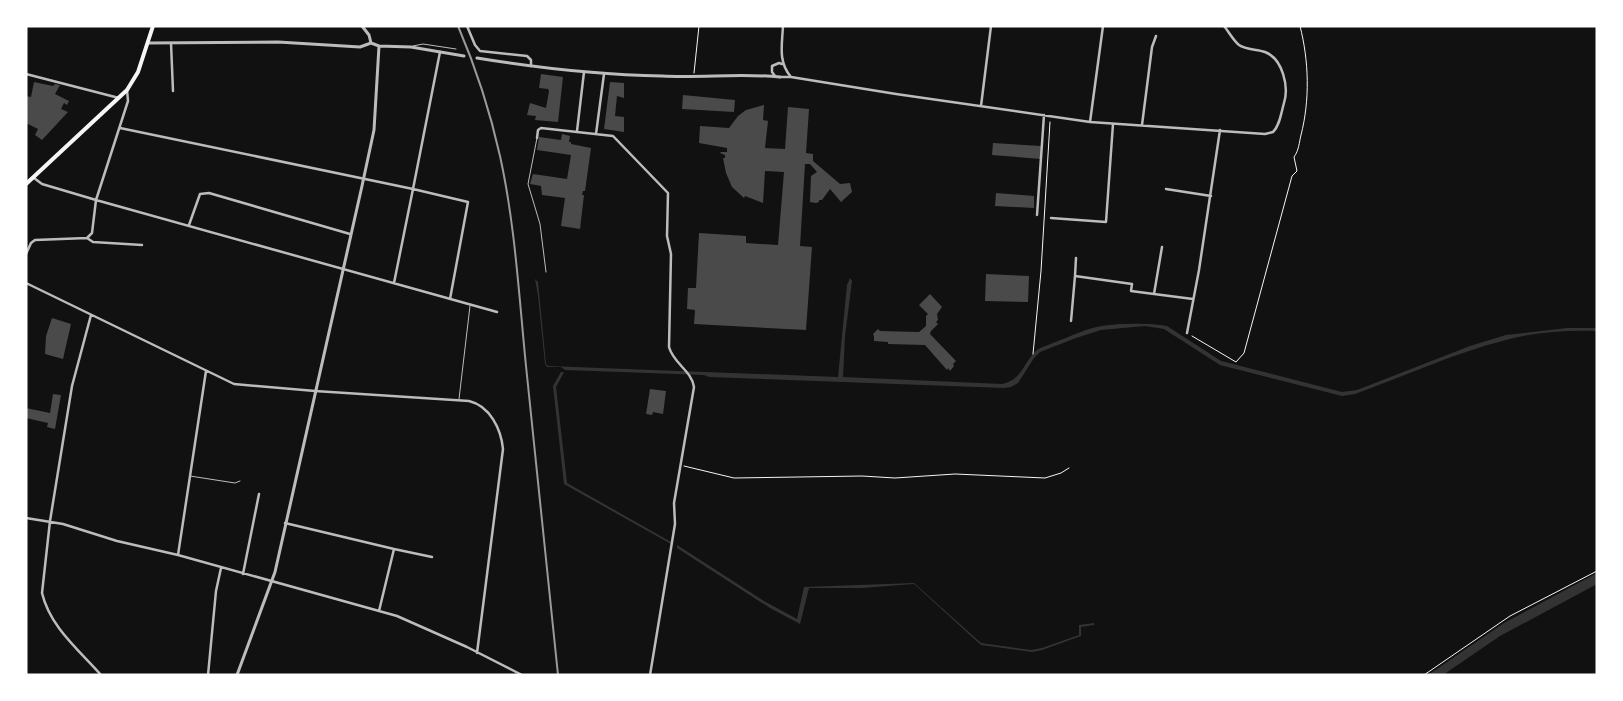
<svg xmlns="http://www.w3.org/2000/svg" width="1623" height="701" font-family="'Zilla Slab',serif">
<rect width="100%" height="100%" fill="#111"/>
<!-- water -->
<path fill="#333" d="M850 278 852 281 845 336 843 377 1002 384C1023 380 1023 362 1037 350 1043 346 1052 344 1058 341 1072 336 1087 328 1102 326 1118 323 1152 323 1167 326L1221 361 1342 392 1357 390 1470 346 1506 335 1567 328H1597V331C1567 330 1534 332 1506 340 1454 353 1405 376 1355 394L1342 396 1220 365 1164 329 1145 326 1101 330 1076 338 1040 352 1034 358 1018 383 1011 387 1004 388 709 377 704 375 565 370 561 367H547L545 364 538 296 535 279 538 282 546 364 548 366 838 377 847 285Z
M561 372H564L556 387 567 483 671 542V544L564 484 553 386Z
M677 545 764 601 797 619 804 587 914 583 981 643 1031 650 1042 648 1079 635V625L1094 623V625L1081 627V636L1042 650 1032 652 981 645 914 584 862 588H809L800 624 770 608 677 548Z
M1597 573V584L1500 636 1443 675H1428L1504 623Z"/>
<!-- building -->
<path fill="#4a4a4a" d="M541 74 563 77 558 122 535 120 536 116 527 115 530 103 546 108 549 91 548 89 539 88Z
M34 82 53 86 55 84 60 85 55 94 69 101 67 105 64 103 61 109 68 112 42 140 35 135 38 129 26 123V96L31 97Z
M610 82 624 83V98L617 96 615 116 624 117V132L604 129Z
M683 95 735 100 734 112 682 109Z
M764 105 763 120 768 121 765 148 785 149 788 107 809 109 806 153 813 154V161L840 184 850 183 852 192 841 202 830 189 822 200H819V202L816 203 810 202 811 176 817 172 810 164H805L800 246 812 247 806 330 694 324 695 310 687 309 688 288H696L699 233 746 236V243L778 245 784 172 765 171 763 203 745 196 744 198 732 187 726 173 723 158H725V155L720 153 721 152H727V148L699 143 700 126 729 128 738 116 746 110Z
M562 134 570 136 569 142H571V144L591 148 585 191H583L582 195H584L580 229 561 226 565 198 542 195 541 186 530 184 533 174 567 179 571 155 537 150 539 137 561 140Z
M993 143 1041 146V159L992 155Z
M996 193 1034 196V208L995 206Z
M986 274 1029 276 1028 302 985 301Z
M930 294 942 307 937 314 938 320 936 322 938 324 931 331 930 334 956 361 953 364 954 366 950 371 948 368 947 370 925 345 888 344V342L874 341V336L873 334 878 329 880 331 919 332 926 326V316L928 314 919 305Z
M52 318 71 324 63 359 45 354 46 336Z
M650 389 666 391 663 414 653 412 652 415 646 414Z
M53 394 61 395 55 429 47 427 48 423 26 418V408L50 413Z"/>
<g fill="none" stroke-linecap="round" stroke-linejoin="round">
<!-- path -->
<path stroke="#f5f5f5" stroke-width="1" d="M694 73 699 26
M1192 336 1236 362 1244 353 1292 176 1297 171 1294 157C1299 150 1299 143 1301 135 1310 100 1309 61 1300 26
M1033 354 1041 271 1050 122
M684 466 734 478 862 476 895 478 955 474 1045 478 1061 473 1069 468
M1424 675 1510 616 1597 571"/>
<!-- service -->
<path stroke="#bcbcbc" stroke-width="1" d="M413 46 423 44 456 49
M537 138 528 184 540 224 546 272
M459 399 470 306
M190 476 235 483 240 481"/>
<!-- minor -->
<path stroke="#bcbcbc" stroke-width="2.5" d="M467 26 475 45 480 51 527 56 531 60V66
M783 26C782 45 778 62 791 77
M171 43 173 91
M26 74 119 98
M775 76 772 72V66L779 63 782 64
M780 77H791L896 94 1090 122 1265 134 1273 132C1280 125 1281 113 1284 103 1289 87 1283 59 1265 52 1257 49 1246 50 1239 45 1233 40 1229 32 1224 26
M981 106 991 26
M1090 122 1103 26
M1142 125 1152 47 1156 36
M120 128 413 189 440 52
M577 131 584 72
M596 134 604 74
M537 138 538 130 541 128 613 136 668 193 667 236 671 254 669 347C673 363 692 371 694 387L674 503 675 524 650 675
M34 178 42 184 96 200 497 312
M1166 189 1211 196
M1037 215 1044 115
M1051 218 1106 222 1113 124
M189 225 200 194 209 193 350 234
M87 238 93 242 142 245
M1162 247 1154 294 1193 299
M26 254 31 243 35 240 87 238 92 233 96 200 128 101 127 90
M1075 276 1076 258
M26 283 234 384 315 391 469 401C490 406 501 429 503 449L477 653
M394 283 413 189 468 202 450 299
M91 315 72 386 50 521 42 593C50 627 79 650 101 675
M1071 321 1075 276 1132 284 1131 291 1154 294
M1187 333 1199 270 1220 130
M26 518 63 524 117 541 178 555 397 616 467 647 522 675
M285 523 394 549 379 611
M394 549 432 557
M178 555 206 371
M243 574 259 494
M208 675 216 591 221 568"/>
<!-- tertiary -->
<path stroke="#bcbcbc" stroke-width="3" d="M362 26 369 35 371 43
M148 43 278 42 360 47 371 43 379 46 411 47 464 56
M477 58C538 68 600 75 662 76 702 78 741 73 780 77
M237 675 275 572 362 186 374 130 379 46"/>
<!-- secondary -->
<path stroke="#f5f5f5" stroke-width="4" d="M26 184 127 90 138 72 153 26"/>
<!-- rail -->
<path stroke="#9a9a9a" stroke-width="2" d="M458 26C476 68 490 111 500 156 515 224 519 296 526 366 537 469 547 572 558 675"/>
</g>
<!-- border -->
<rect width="1623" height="701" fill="none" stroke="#ffffff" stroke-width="55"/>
</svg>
